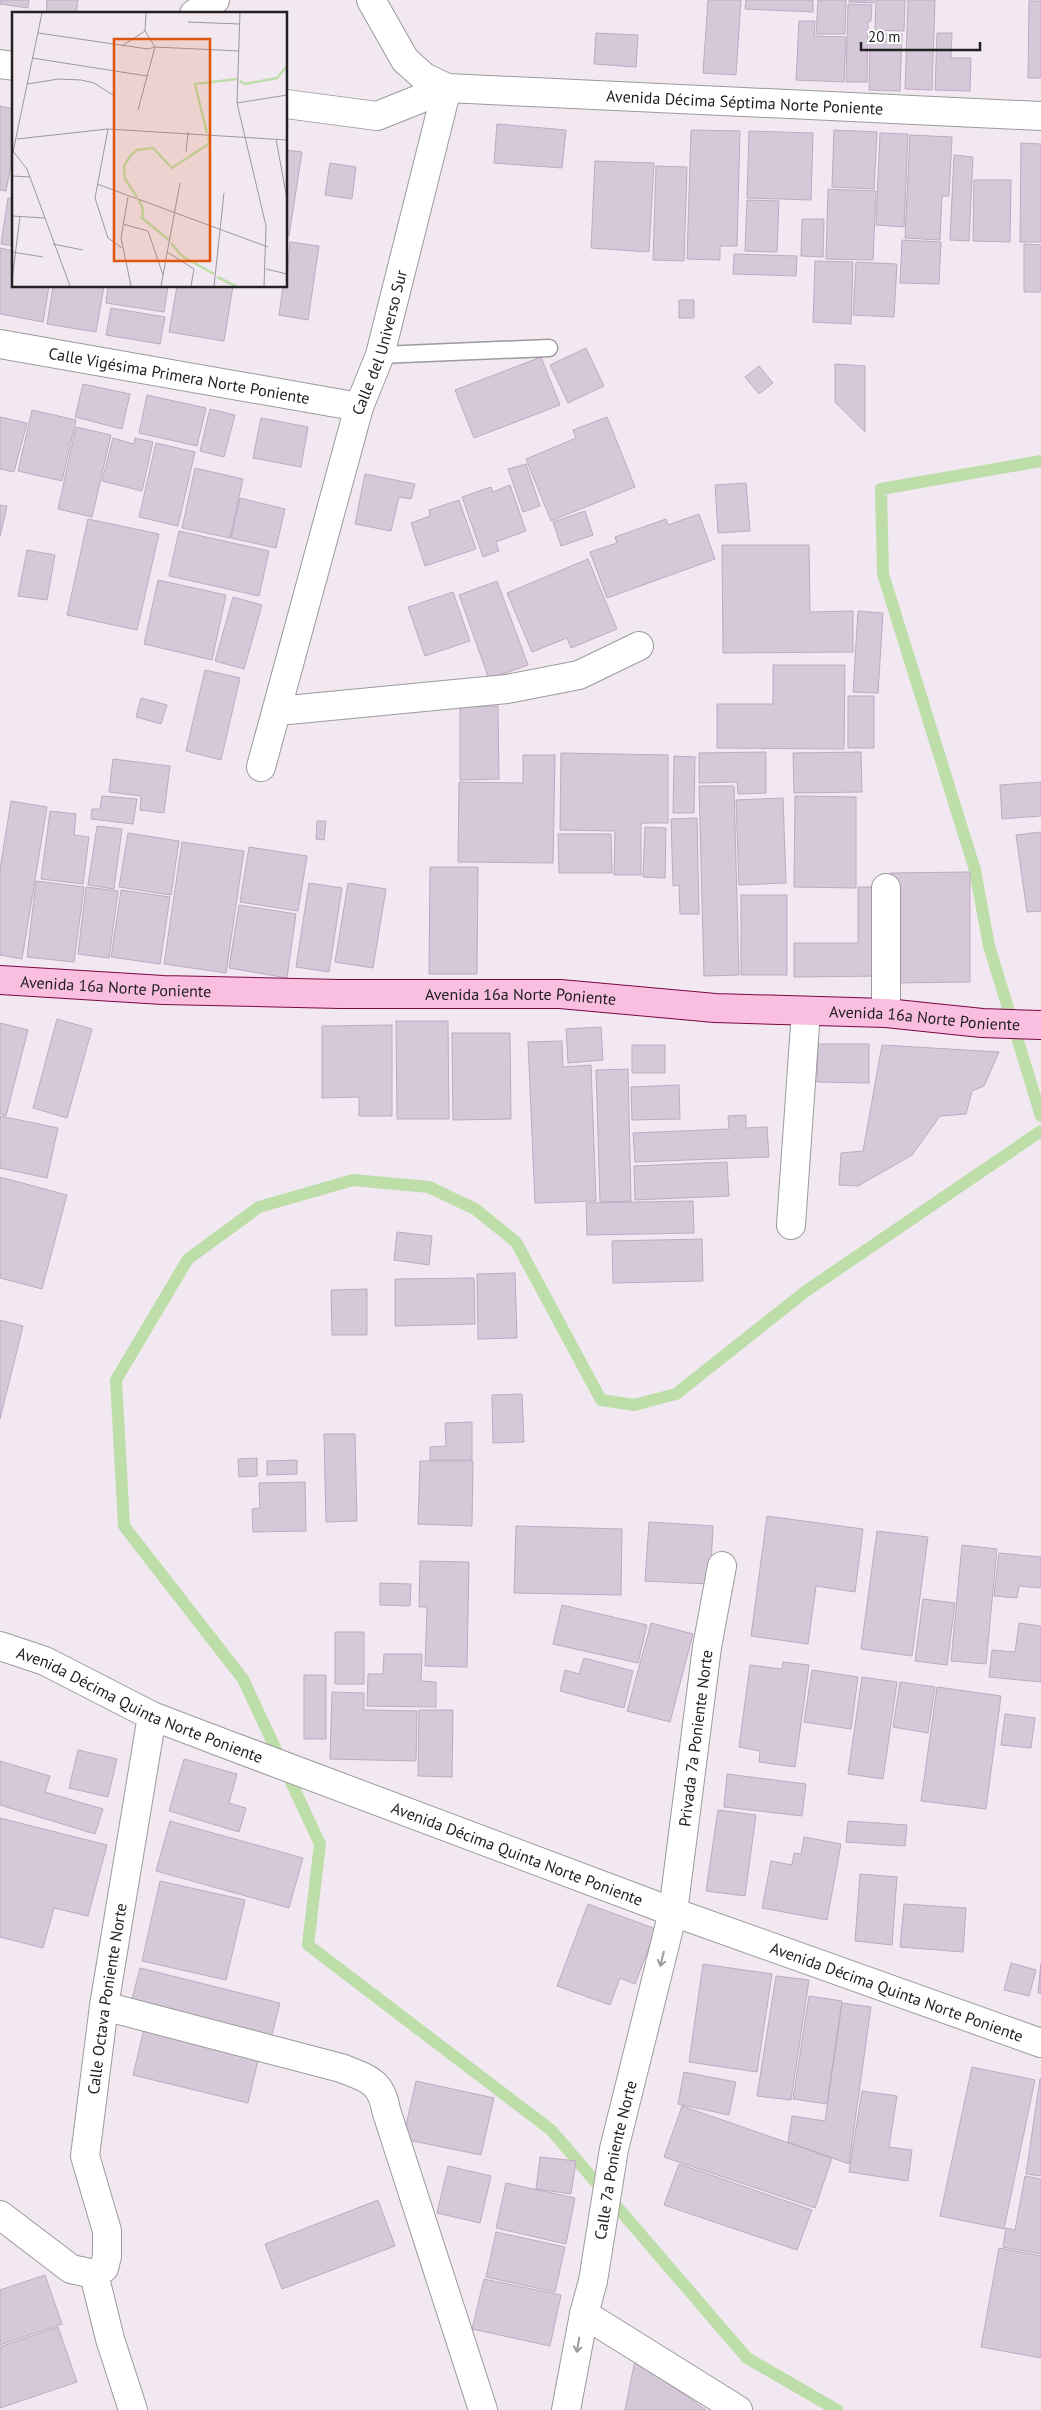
<svg xmlns="http://www.w3.org/2000/svg" width="1041" height="2410" font-family="'PT Sans',sans-serif">
<rect width="100%" height="100%" fill="#f1e8f1"/>
<g fill="none" stroke-linecap="round" stroke-linejoin="round">
<!-- stream -->
<path stroke="#bedea9" stroke-width="12" d="M1041 461 881 489 883 574 975 870 989 946 1041 1116
M837 2410 747 2358 551 2130 308 1945 320 1844 243 1679 124 1526 116 1380 188 1259 259 1207 353 1180 429 1187 475 1209 516 1242 601 1400 634 1405 676 1394 806 1291 1041 1131"/>
</g>
<!-- building -->
<path fill="#d5c8d8" stroke="#bfaac3" d="M0 0H29L28 8 0 4Z
M47 0H78L76 14H46Z
M708 0H741L736 75 703 73Z
M746 0H813V12L745 9Z
M818 0H846L845 34H816Z
M849 0H874V3L849 2Z
M876 0H905L904 31 875 30Z
M908 0H935L932 90 905 89Z
M1029 1H1041V78H1028Z
M848 4 872 5 871 21H868L867 82H846Z
M799 21H815L814 36 846 37 844 82 796 80Z
M596 33 638 35 636 67 594 64Z
M937 33H952L951 58H971L970 91 935 90Z
M870 34H902L900 91 869 90Z
M0 106 14 109V148L6 191 0 190Z
M497 124 566 130 562 168 494 163Z
M691 130 740 131 737 246H720V260L687 259Z
M834 130 877 132 874 189 832 187Z
M749 131 813 133 811 200 747 198Z
M880 133 908 134 904 227 876 225Z
M910 135 952 137 949 196H942L940 240 905 238Z
M1021 143 1041 144V242H1020Z
M286 150 302 152 289 236 286 235Z
M954 155 973 157 969 241 950 240Z
M595 161 654 163 649 252 591 248Z
M330 163 356 167 352 199 325 195Z
M656 166 687 167 684 261 653 260Z
M974 180H1011L1010 242 973 241Z
M828 189 876 191 873 260 826 259Z
M8 198 14 199V246L1 244Z
M747 200 779 201 777 252 745 251Z
M802 219H824L823 257 801 256Z
M902 240 941 242 939 284 900 283Z
M290 242 319 246 308 320 279 315 283 286H286Z
M1024 244 1041 245V292H1024Z
M0 248 14 251V286H49L43 322 0 314Z
M734 254 797 256 796 276 733 274Z
M815 261 853 262 851 324 813 322Z
M856 262 897 264 894 317 853 315Z
M53 286H104L96 332 47 324Z
M108 286H168L164 312 106 303Z
M177 286H233L224 341 169 332Z
M679 300H694V318H679Z
M111 308 165 317 160 344 106 335Z
M586 348 604 386 568 403 550 365Z
M541 357 560 405 474 438 455 390Z
M835 364 865 366V432L835 402Z
M759 366 773 383 759 394 745 377Z
M83 384 130 394 122 429 75 417Z
M147 395 206 408 197 446 139 433Z
M210 409 235 415 224 457 200 451Z
M32 410 76 420 62 481 18 471Z
M0 417 27 423 14 472 0 469Z
M607 417 635 487 551 521 526 459 576 438 573 430Z
M261 418 308 427 301 467 253 458Z
M76 427 111 435 92 517 58 509Z
M113 438 134 444 135 438 153 442 142 491 102 481Z
M156 443 195 452 178 526 139 517Z
M526 464 540 506 523 512 508 469Z
M195 468 243 479 230 538 182 528Z
M365 474 415 484 411 499 399 497 391 531 355 524Z
M746 483 750 531 718 533 715 485Z
M510 485 526 531 496 542 499 551 483 557 462 497 491 487 493 492Z
M240 498 285 509 276 548 231 538Z
M459 500 476 549 425 566 411 523 430 516 429 510Z
M0 505 7 506 0 536Z
M585 511 593 535 561 546 553 522Z
M699 514 715 559 607 598 590 552 617 543 615 537 666 519 668 525Z
M88 519 159 534 137 630 67 615Z
M179 531 269 551 259 596 169 576Z
M722 545H809L810 612 853 611V652L723 653Z
M27 550 55 555 47 600 18 596Z
M588 559 617 629 571 648 567 638 532 652 507 593Z
M158 580 226 595 212 660 144 644Z
M497 581 528 665 489 679 459 595Z
M453 592 470 641 425 656 408 607Z
M233 597 262 605 244 669 215 661Z
M858 611 883 613 878 693 853 692Z
M773 665H845L844 749 717 748V704H773Z
M205 670 240 678 221 760 186 751Z
M848 696H874V748H848Z
M141 698 167 705 161 724 136 717Z
M460 706H498L499 779 460 780Z
M766 752V793L738 794 737 782 699 783V753Z
M861 752 862 792 794 793 793 753Z
M561 753 668 755V823H641V875H614L615 831 560 830Z
M523 755H555L553 863 458 862 459 782 523 783Z
M674 756 695 757 694 813H673Z
M113 759 170 766 164 813 140 810 141 796 109 792Z
M1041 782V816L1002 819 1000 785Z
M699 786H734L739 975 704 976Z
M102 796 137 799 133 824 91 819 92 809H100Z
M795 796 856 797V888L794 887Z
M783 798 786 883 739 885 736 800Z
M11 801 47 807 22 959 0 955V869Z
M50 811 76 814 74 835 89 837 83 884 41 879Z
M697 818 699 914H680L679 885 673 886 671 819Z
M317 821H326L324 840 316 839Z
M97 826 122 829 114 889 88 885Z
M645 827 666 828 665 878 643 877Z
M1041 832V911L1027 912 1016 835Z
M128 833 179 841 171 895 119 887Z
M558 834H611L612 873H559Z
M182 842 244 851 226 973 164 964Z
M249 847 307 856 298 911 240 902Z
M430 867H478L477 974H429Z
M970 872V982L891 983V873Z
M36 881 84 887 74 962 27 957Z
M309 883 342 888 329 972 296 967Z
M348 883 386 889 373 968 335 962Z
M86 887 118 891 109 958 78 954Z
M858 887H883V976L794 977V943H858Z
M121 890 170 897 160 964 111 957Z
M741 895H787V975H741Z
M239 905 296 914 287 978 229 968Z
M57 1019 92 1029 67 1118 33 1108Z
M396 1021H448L449 1119H397Z
M0 1023 28 1030 6 1116 0 1114Z
M392 1025V1116H359V1097L322 1098V1026Z
M601 1027 603 1060 568 1063 566 1029Z
M452 1033H510L511 1119 453 1120Z
M562 1041 563 1067 591 1065 596 1201 535 1203 528 1042Z
M818 1044H869V1083L817 1082Z
M632 1045H665V1073H632Z
M882 1045 999 1052 984 1086 972 1091 966 1114 940 1116 912 1155 858 1186 839 1185 841 1153 863 1151Z
M628 1069 631 1201 600 1202 596 1070Z
M679 1085 680 1119 632 1120 631 1087Z
M746 1115V1128L767 1127 769 1157 635 1162 633 1133 729 1129 728 1116Z
M0 1116 58 1128 47 1178 0 1168Z
M727 1162 729 1196 635 1200 634 1166Z
M0 1177 67 1195 42 1289 0 1278Z
M693 1201 694 1233 587 1235 586 1203Z
M397 1232 432 1236 429 1265 394 1260Z
M702 1239 703 1281 613 1283 612 1241Z
M515 1273 517 1338 478 1339 477 1274Z
M474 1278 475 1324 395 1326V1279Z
M367 1289V1335H332L331 1290Z
M0 1320 23 1326 0 1419Z
M522 1394 524 1442 493 1443 492 1395Z
M472 1422V1460H430V1447L446 1446 445 1423Z
M324 1434H355L357 1521 326 1522Z
M257 1458V1476L239 1477 238 1459Z
M297 1460V1474L267 1475V1461Z
M420 1461H473L472 1526 418 1524Z
M305 1482 306 1531 253 1532 252 1509 260 1508 259 1483Z
M767 1516 863 1529 855 1592 816 1586 808 1644 751 1636Z
M649 1522 713 1526 710 1584 645 1581Z
M516 1526 622 1529 621 1595 514 1593Z
M877 1531 928 1537 912 1656 861 1649Z
M962 1545 997 1549 986 1664 951 1661Z
M999 1553 1041 1557V1588L1019 1586 1017 1598 994 1596Z
M420 1561 469 1562 467 1667 425 1666 427 1607H419Z
M380 1583 411 1584 410 1606 380 1605Z
M923 1599 955 1603 947 1665 915 1661Z
M562 1605 647 1625 638 1663 553 1644Z
M651 1623 693 1634 670 1722 627 1711Z
M1019 1623 1041 1626V1682L989 1677 992 1650 1015 1652Z
M335 1632H364V1684H335Z
M384 1654H422L421 1681 436 1682V1707L367 1706 368 1674H383Z
M584 1658 633 1671 624 1708 560 1691 565 1670 579 1674Z
M783 1662 809 1665 795 1767 759 1762 760 1751 739 1747 750 1665 782 1669Z
M812 1670 858 1677 851 1729 804 1722Z
M304 1675H326V1739H304Z
M862 1677 897 1682 883 1779 848 1774Z
M900 1682 935 1687 928 1733 893 1727Z
M937 1687 1001 1696 986 1809 921 1801Z
M332 1692 364 1693V1710L417 1711 416 1761 330 1759Z
M419 1710H453L452 1777 418 1776Z
M1005 1714 1035 1718 1031 1748 1001 1745Z
M78 1750 117 1759 108 1797 69 1788Z
M184 1759 237 1774 229 1803 246 1808 239 1832 169 1811Z
M0 1761 50 1776 45 1792 103 1809 95 1834 0 1805Z
M727 1774 806 1784 802 1816 724 1807Z
M718 1810 756 1815 745 1896 706 1891Z
M0 1818 107 1845 88 1916 54 1908 43 1948 0 1937Z
M170 1821 303 1858 289 1908 156 1871Z
M848 1821 907 1825 905 1846 846 1842Z
M804 1837 841 1844 827 1920 762 1908 771 1861 792 1865 794 1853 801 1854Z
M860 1874 897 1877 892 1945 855 1941Z
M160 1881 245 1900 226 1980 142 1961Z
M588 1904 656 1929 635 1984 620 1978 610 2005 557 1986Z
M904 1904 966 1908 963 1952 900 1947Z
M1011 1963 1036 1970 1029 1996 1004 1990Z
M1041 1963V1993H1038Z
M703 1964 772 1974 757 2072 689 2062Z
M140 1968 280 2003 270 2042 130 2007Z
M776 1976 809 1980 791 2100 757 2096Z
M809 1996 842 2001 827 2104 793 2099Z
M842 2003 871 2007 849 2164 788 2142 792 2116 825 2121Z
M144 2029 259 2056 248 2103 133 2075Z
M972 2067 1035 2080 1004 2229 940 2216Z
M684 2072 736 2082 729 2115 678 2104Z
M1040 2079H1041V2176L1026 2174Z
M416 2081 494 2098 481 2155 403 2139Z
M862 2091 897 2096 889 2147 912 2150 908 2181 849 2172Z
M682 2106 832 2158 815 2208 664 2157Z
M540 2157 576 2161 571 2194 536 2189Z
M679 2164 812 2210 797 2250 664 2205Z
M448 2166 491 2176 480 2223 437 2213Z
M1025 2176 1041 2179V2254L1003 2247 1006 2228 1015 2230Z
M506 2183 575 2198 566 2244 496 2228Z
M378 2200 395 2246 282 2289 265 2244Z
M496 2232 565 2247 555 2292 486 2277Z
M999 2248 1041 2256V2358L981 2347Z
M45 2275 62 2324 0 2345V2290Z
M484 2279 561 2295 550 2346 472 2329Z
M58 2327 77 2382 0 2408V2347Z
M635 2360 706 2410H625Z"/>
<g fill="none" stroke-linecap="round" stroke-linejoin="round">
<!-- lane casing -->
<g stroke="#9b9b9b" stroke-width="19">
<path id="lane" d="M380 355 549 348"/>
</g>
<!-- street casing -->
<g stroke="#9b9b9b" stroke-width="30">
<g id="street">
<path id="s1" d="M371 0 405 60 424 77 447 88 1041 116"/>
<path d="M194 14 215 0"/>
<path d="M0 64 14 66"/>
<path d="M286 104 377 116 447 88"/>
<path id="s2" d="M0 344 359 407"/>
<path d="M278 711 507 689 579 675 639 646"/>
<path id="s3" d="M261 767 359 407 380 355 447 88"/>
<path d="M886 888V1013"/>
<path d="M791 1225 806 1011"/>
<path id="s4" d="M0 1646 45 1661 152 1716 223 1743 673 1912 1041 2043"/>
<path d="M104 2006 341 2068C366 2078 381 2080 386 2110L483 2410"/>
<path d="M0 2215 71 2269 94 2274"/>
<path id="s5" d="M94 2274 104 2268 107 2256V2231L85 2156 104 2006 152 1716"/>
<path d="M94 2274 110 2339 133 2410"/>
<path d="M584 2314 738 2410"/>
<path id="s6" d="M566 2410 584 2314 593 2281 614 2149 673 1912 707 1647 722 1566"/>
</g>
</g>
<!-- secondary casing -->
<g stroke="#7b0641" stroke-width="30">
<g id="secondary">
<path id="s7" d="M0 980 163 990 340 994H560L715 1008 886 1013 982 1023 1041 1025"/>
</g>
</g>
<!-- lane -->
<use href="#lane" stroke="#fff" stroke-width="16"/>
<!-- street -->
<use href="#street" stroke="#fff" stroke-width="28"/>
<!-- secondary -->
<use href="#secondary" stroke="#fabee0" stroke-width="28"/>
</g>
<!-- one-way arrows -->
<defs><path id="oneway-shaft" d="M-6 0H5M1.5-3L5.5 0L1.5 3" fill="none" stroke-width="1.6" stroke-linecap="round" stroke-linejoin="round" transform="scale(1.25)"/></defs>
<g stroke="#9b9b9b">
<use href="#oneway-shaft" transform="translate(662 1959) rotate(104)"/>
<use href="#oneway-shaft" transform="translate(578 2345) rotate(100)"/>
</g>
<g text-anchor="middle" dominant-baseline="central" stroke-width="5" stroke-linejoin="round" paint-order="stroke">
<!-- street labels -->
<g font-size="16" fill="#212121" stroke="#fff">
<text stroke="none"><textPath href="#s1" startOffset="418">Avenida Décima Séptima Norte Poniente</textPath></text>
<text stroke="none"><textPath href="#s3" startOffset="441">Calle del Universo Sur</textPath></text>
<text stroke="none"><textPath href="#s2" startOffset="182">Calle Vigésima Primera Norte Poniente</textPath></text>
<text stroke="none"><textPath href="#s7" startOffset="116">Avenida 16a Norte Poniente</textPath></text>
<text stroke="none"><textPath href="#s7" startOffset="521">Avenida 16a Norte Poniente</textPath></text>
<text stroke="none"><textPath href="#s7" startOffset="926">Avenida 16a Norte Poniente</textPath></text>
<text stroke="none"><textPath href="#s4" startOffset="152">Avenida Décima Quinta Norte Poniente</textPath></text>
<text stroke="none"><textPath href="#s6" startOffset="685">Privada 7a Poniente Norte</textPath></text>
<text stroke="none"><textPath href="#s4" startOffset="558">Avenida Décima Quinta Norte Poniente</textPath></text>
<text stroke="none"><textPath href="#s4" startOffset="962">Avenida Décima Quinta Norte Poniente</textPath></text>
<text stroke="none"><textPath href="#s5" startOffset="286">Calle Octava Poniente Norte</textPath></text>
<text stroke="none"><textPath href="#s6" startOffset="255">Calle 7a Poniente Norte</textPath></text>
</g>
</g>
<!-- overview -->
<g transform="translate(12 12)">
<rect width="275" height="275" fill="#f1e8f1"/>
<path fill="none" stroke="#bedea9" stroke-width="2.5" d="M228 69 233 72 265 66 275 54M195 121 183 72 225 67M125 185 113 167 112 154 119 143 125 138 141 136 160 156 198 131 196 125M127 188 131 197 130 206 157 228M159 231 170 244 202 262M205 265 224 274"/>
<path fill="none" stroke="#9e989e" stroke-width="1" d="M134 1 133 19 143 35M228 1 225 91 254 214 252 274M176 10 228 12M26 21 136 37 143 35 227 39M110 34 133 19M20 46 135 64M15 72 47 67 69 68 82 71 101 83M225 91 275 83M126 98 143 35M96 117 83 186 96 226 110 236M5 127 96 117 275 128M264 127 275 187M0 138 15 157 58 274M1 140 30 1M174 140 176 120M0 164 18 165M85 172 256 235M116 185 109 226 119 274M0 204 33 206M111 212 136 219 151 263M41 232 71 238M0 240 31 245M155 240 182 257 179 274M254 257 275 262M0 268 8 205M149 274 168 171M202 274 212 181"/>
<path fill="#de560d" fill-opacity="0.15" stroke="#de560d" stroke-width="2.5" d="M102 27H198V249H102Z"/>
<rect width="275" height="275" fill="none" stroke="#212121" stroke-width="2.5"/>
</g>
<!-- scale -->
<path d="M861 42v8h119v-8" fill="none" stroke="#212121" stroke-width="2.5"/>
<text x="868" y="42" font-size="15" fill="#212121" stroke="#ffffff" stroke-width="4" paint-order="stroke">20 m</text>
</svg>
